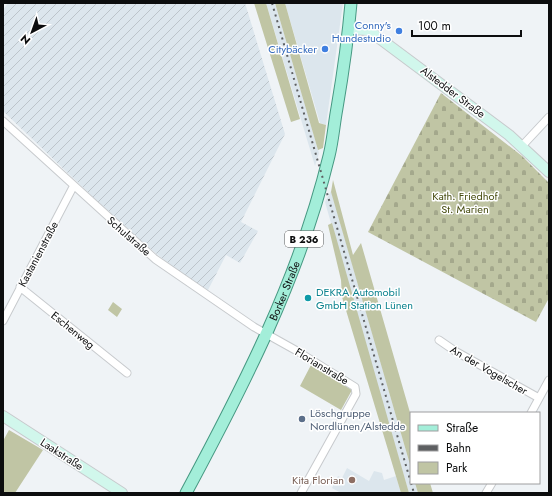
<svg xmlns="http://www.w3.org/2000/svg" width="552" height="496" font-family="Jost,sans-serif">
<defs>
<pattern id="industrial-furrows" width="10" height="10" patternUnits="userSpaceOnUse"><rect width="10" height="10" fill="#dce6ed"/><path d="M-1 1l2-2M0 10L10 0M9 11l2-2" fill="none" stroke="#bcc4ca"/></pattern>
<pattern id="cemetery-stones" width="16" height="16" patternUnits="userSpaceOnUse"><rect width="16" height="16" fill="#c0c5a4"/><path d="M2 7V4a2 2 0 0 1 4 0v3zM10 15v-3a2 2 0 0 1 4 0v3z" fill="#a4a88c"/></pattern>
</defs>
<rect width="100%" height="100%" fill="#eff3f6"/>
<!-- built -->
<path fill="#dce6ed" d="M266 3H275L319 153 315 166Z
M285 3H343L326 125 320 123Z
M331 191 411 468V483H415L418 493H409L383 406 325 202Z
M347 468 369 481 374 471 382 473 384 480 396 476 401 493H341L332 488 338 476 342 478Z"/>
<!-- industrial -->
<path fill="url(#industrial-furrows)" d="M8 3H245L285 134 241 222 258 231 240 263 226 255 208 290 179 272 141 241 93 197 3 111V10Z"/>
<!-- green -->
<path fill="#c0c5a4" d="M254 3H266L300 119 291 122Z
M275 3H285L319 123 326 125 323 148 318 150Z
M333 180 353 255 361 243 411 416V468L331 192Z
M332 223 409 493H401L342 297 341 280 328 225Z
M113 302 122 309 117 317 108 310Z
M311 365 352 390 341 410 300 386Z
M9 430 43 450 15 493H3V441Z
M415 483H430L433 493H418Z"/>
<!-- cemetery -->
<path fill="url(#cemetery-stones)" d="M441 93 522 156 549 183V298L536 322 368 232Z"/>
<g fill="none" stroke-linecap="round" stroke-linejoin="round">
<!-- street casing -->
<g stroke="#c7cacd" stroke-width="9">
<path id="street" d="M3 121 155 259 254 327 297 351 355 387 356 394 301 493
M522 146 549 117
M20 287 127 373
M3 321 73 187
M439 340 455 351 539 398
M531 413 549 380
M486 493 492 483"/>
</g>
<!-- secondary casing -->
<g stroke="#c7cacd" stroke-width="12">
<path id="secondary" d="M349 29 367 30 375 35 509 135 549 172
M3 416 122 493"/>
</g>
<!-- primary casing -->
<g stroke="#469882" stroke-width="13">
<g id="primary">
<path id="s1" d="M186 493C244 385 300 276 329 156 333 140 334 124 337 108 343 73 348 38 351 3"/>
</g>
</g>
<!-- street -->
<use href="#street" stroke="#fff" stroke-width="7"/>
<!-- secondary -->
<use href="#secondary" stroke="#d1f7ec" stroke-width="10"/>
<!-- primary -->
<use href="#primary" stroke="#a3eed9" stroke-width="11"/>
<!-- rail -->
<path stroke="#5d5f61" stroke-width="2" stroke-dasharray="2 4" stroke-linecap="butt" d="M272 3 411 483
M411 483 414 493"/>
</g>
<!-- markers -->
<g fill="#3f7fe0" stroke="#fff" stroke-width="1.5">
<circle cx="399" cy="31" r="4"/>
<circle cx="325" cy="49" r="4"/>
</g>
<circle fill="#0f9aa8" stroke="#fff" stroke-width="1.5" cx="308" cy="298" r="4"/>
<circle fill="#5c6f8a" stroke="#fff" stroke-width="1.5" cx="302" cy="419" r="4"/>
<circle fill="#8d6e63" stroke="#fff" stroke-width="1.5" cx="352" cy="480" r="4"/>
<g text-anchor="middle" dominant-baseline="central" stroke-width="3" stroke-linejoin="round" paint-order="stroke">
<!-- shield labels -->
<rect fill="#fff" stroke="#555656" stroke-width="1" x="285" y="231" width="38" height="16" rx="3"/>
<g font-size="10" font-weight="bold" fill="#0c0d0e">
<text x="304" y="239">B 236</text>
</g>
<!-- shop labels -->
<g font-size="11" fill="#366cbe" stroke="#fff" text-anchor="end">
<text x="391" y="25">Conny's<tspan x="391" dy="13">Hundestudio</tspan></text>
<text x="317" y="49">Citybäcker</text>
</g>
<!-- street labels -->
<g font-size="11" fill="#0c0d0e" stroke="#fff">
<text transform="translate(453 92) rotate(37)">Alstedder Straße</text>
<text transform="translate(129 236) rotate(41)">Schulstraße</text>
<text transform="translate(38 254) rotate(-62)">Kastanienstraße</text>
<text stroke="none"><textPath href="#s1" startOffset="225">Borker Straße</textPath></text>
<text transform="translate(73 330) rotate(39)">Eschenweg</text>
<text transform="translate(322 366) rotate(31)">Florianstraße</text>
<text transform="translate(489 370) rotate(30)">An der Vogelscher</text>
<text transform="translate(62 454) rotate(33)">Laakstraße</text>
</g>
<!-- park labels -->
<g font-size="11" fill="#474d10" stroke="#fff">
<text x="465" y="196">Kath. Friedhof<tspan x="465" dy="13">St. Marien</tspan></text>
</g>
<!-- culture labels -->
<g font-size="11" fill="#0d838f" stroke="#fff" text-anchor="start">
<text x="316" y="292">DEKRA Automobil<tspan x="316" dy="13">GmbH Station Lünen</tspan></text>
</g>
<!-- service labels -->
<g font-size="11" fill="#4e5e75" stroke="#fff" text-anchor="start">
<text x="310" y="413">Löschgruppe<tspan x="310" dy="13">Nordlünen/Alstedde</tspan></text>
</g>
<!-- education labels -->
<g font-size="11" fill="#785e54" stroke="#fff" text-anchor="end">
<text x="344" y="480">Kita Florian</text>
</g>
</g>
<!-- border -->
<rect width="552" height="496" fill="none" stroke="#0c0d0e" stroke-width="8"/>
<!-- legend -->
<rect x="410" y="412" width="130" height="72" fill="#ffffff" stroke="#9e9e9f"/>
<rect x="418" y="425" width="20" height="6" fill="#a3eed9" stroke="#9e9e9f"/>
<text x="446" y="432" font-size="12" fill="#0c0d0e">Straße</text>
<rect x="418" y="445" width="20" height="6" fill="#5d5f61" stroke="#9e9e9f"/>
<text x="446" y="452" font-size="12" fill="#0c0d0e">Bahn</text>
<rect x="418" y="462" width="20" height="12" fill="#c0c5a4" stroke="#9e9e9f"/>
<text x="446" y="472" font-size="12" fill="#0c0d0e">Park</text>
<!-- north arrow -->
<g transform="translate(32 32) rotate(221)" stroke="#ffffff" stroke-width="3" paint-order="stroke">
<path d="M0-3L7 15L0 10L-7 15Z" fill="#0c0d0e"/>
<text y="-6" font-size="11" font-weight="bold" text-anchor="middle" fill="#0c0d0e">N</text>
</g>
<!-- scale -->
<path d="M412 30v6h109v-6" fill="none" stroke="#0c0d0e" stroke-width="2"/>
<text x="418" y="30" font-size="12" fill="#0c0d0e" stroke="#ffffff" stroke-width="3" paint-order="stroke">100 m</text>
</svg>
